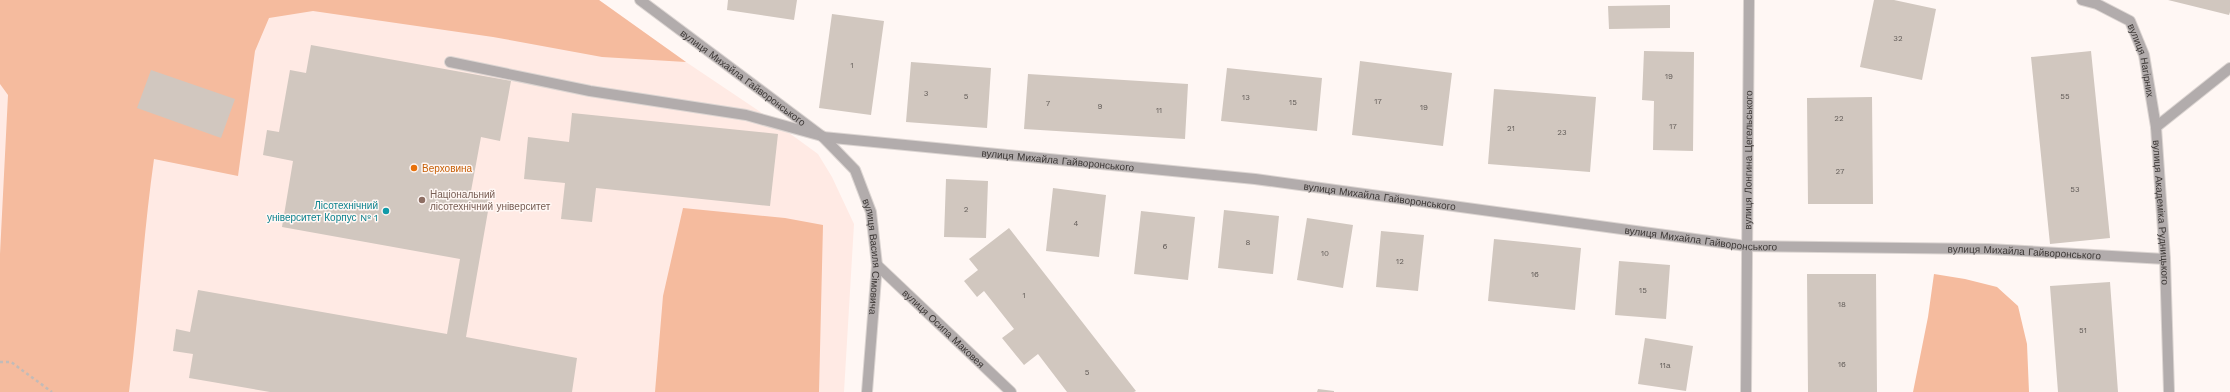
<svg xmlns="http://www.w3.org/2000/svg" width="2230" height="392" font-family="'Work Sans',sans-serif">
<rect width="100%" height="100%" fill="#fff7f4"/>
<!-- education -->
<path fill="#ffeae4" d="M0 0H599L686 62 759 111 818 154 832 177 854 224 844 392H0Z"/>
<!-- forest -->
<path fill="#f5bb9e" d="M0 0H599L686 62 602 57 493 37 313 11 269 18 255 51 238 176 154 159C143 236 139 314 129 392H0V254L8 95 0 84Z
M683 208 785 218 823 225 819 392H655L663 296Z
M1934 274 1965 279 1997 287 2018 306 2027 344 2029 392H1913L1928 317Z"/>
<!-- building -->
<path fill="#d1c7bf" d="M728 0H797L794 20 727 10Z
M1874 0H1894L1936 9 1922 80 1860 67Z
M2168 0H2230V12L2229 15Z
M1670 5V28L1609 29 1608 6Z
M832 14 884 21 871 115 819 108Z
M311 45 511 81 500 141 481 137 471 191 491 194 466 337 577 358 572 392H270L189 378 193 354 173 351 176 329 190 332 198 290 447 334 460 259 282 227 293 161 263 155 267 130 279 132 290 70 306 73Z
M1644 51 1694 52 1693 151 1653 150 1654 101 1642 100Z
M2091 51 2110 238 2050 244 2031 57Z
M1360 61 1452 73 1443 146 1352 135Z
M911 62 991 68 987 128 906 122Z
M1227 68 1322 78 1317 131 1221 121Z
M151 70 235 99 221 138 137 108Z
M1028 74 1188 84 1185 139 1024 129Z
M1494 89 1596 97 1590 172 1488 164Z
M1872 97 1873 204H1808L1807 98Z
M572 113 778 134 770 206 596 188 592 222 561 219 565 183 524 179 528 137 569 142Z
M946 179 988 181 986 238 944 237Z
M1053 188 1106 195 1099 257 1046 251Z
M1224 210 1279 216 1273 274 1218 268Z
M1141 211 1195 217 1188 280 1134 274Z
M1307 218 1353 225 1343 288 1297 280Z
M1009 228 1136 391 1134 392H1067L1038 354 1024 365 1002 338 1014 329 984 291 977 297 964 281 978 270 969 259Z
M1381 231 1424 235 1418 291 1376 287Z
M1494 239 1581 248 1575 310 1488 301Z
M1619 261 1670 265 1666 319 1615 315Z
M1807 274H1876L1877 392H1808Z
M2110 282 2118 392H2058L2050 286Z
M1645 338 1693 346 1686 391 1638 384Z
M1318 389 1334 391V392H1317Z"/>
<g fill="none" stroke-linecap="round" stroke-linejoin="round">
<!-- service casing -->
<g stroke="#dcd5d2" stroke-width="12">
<path id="service" d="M450 62 590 91 746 115 822 136"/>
</g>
<!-- minor casing -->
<g stroke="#dcd5d2" stroke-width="12">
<g id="minor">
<path id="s1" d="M640 0 823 137 855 170 871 212 877 265 867 392"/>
<path id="s2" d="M2082 0 2097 4 2130 21 2144 55 2156 127 2165 259 2169 392"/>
<path d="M2156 127 2230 68"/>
<path id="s3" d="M823 137 1255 179 1746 246 1988 249 2165 259"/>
<path id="s4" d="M877 265 1011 392"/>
<path id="s5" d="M1746 392 1749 0"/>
</g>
</g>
<!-- path -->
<path stroke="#c2bbb8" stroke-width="2.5" stroke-dasharray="3 3" stroke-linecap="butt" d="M0 362H11L52 392"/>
<!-- service -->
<use href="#service" stroke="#b2acac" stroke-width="10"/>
<!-- minor -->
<use href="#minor" stroke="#b2acac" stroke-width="10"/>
</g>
<!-- markers -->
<circle fill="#e8710a" stroke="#fff7f4" stroke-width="1.5" cx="414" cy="168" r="4"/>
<circle fill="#8d6e63" stroke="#fff7f4" stroke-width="1.5" cx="422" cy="200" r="4"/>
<circle fill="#0f9aa8" stroke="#fff7f4" stroke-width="1.5" cx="386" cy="211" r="4"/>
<g text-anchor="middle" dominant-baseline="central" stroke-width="3" stroke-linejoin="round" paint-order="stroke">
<!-- number labels -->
<g font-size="8" fill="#625c58">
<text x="1898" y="38">32</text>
<text x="852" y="65">1</text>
<text x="1669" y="76">19</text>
<text x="926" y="93">3</text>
<text x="966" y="96">5</text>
<text x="2065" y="96">55</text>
<text x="1246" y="97">13</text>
<text x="1378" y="101">17</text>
<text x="1293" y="102">15</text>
<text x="1048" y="103">7</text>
<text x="1100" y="106">9</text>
<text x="1424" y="107">19</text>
<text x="1159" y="110">11</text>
<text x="1839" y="118">22</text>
<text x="1673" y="126">17</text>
<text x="1511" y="128">21</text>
<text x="1562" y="132">23</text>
<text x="1840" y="171">27</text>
<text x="2075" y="189">53</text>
<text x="966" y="209">2</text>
<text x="1076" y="223">4</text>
<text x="1248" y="242">8</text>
<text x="1165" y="246">6</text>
<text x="1325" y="253">10</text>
<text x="1400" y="261">12</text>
<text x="1535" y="274">16</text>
<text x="1643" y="290">15</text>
<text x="1024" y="295">1</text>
<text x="1842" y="304">18</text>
<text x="2083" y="330">51</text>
<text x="1842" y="364">16</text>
<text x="1665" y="365">11а</text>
<text x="1087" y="372">5</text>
</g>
<!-- street labels -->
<g font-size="10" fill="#3d3836" stroke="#fff7f4">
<text stroke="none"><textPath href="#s2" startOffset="94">вулиця Нагірних</textPath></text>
<text stroke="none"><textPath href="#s1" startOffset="129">вулиця Михайла Гайворонського</textPath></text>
<text stroke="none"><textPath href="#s3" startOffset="236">вулиця Михайла Гайворонського</textPath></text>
<text stroke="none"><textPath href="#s5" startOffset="232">вулиця Лонгина Цегельського</textPath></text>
<text stroke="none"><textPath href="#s3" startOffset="560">вулиця Михайла Гайворонського</textPath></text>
<text stroke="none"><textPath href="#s2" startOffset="248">вулиця Академіка Рудницького</textPath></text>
<text stroke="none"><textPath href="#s3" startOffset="884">вулиця Михайла Гайворонського</textPath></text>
<text stroke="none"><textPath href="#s3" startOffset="1208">вулиця Михайла Гайворонського</textPath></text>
<text stroke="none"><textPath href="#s1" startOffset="364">вулиця Василя Сімовича</textPath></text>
<text stroke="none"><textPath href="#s4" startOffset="92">вулиця Осипа Маковея</textPath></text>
</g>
<!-- food labels -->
<g font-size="10" fill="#c56008" stroke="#fff7f4" text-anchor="start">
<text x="422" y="168">Верховина</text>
</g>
<!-- education labels -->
<g font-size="10" fill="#785e54" stroke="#fff7f4" text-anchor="start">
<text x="430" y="194">Національний<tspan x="430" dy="12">лісотехнічний університет</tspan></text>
</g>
<!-- culture labels -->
<g font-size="10" fill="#0d838f" stroke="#fff7f4" text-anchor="end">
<text x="378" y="205">Лісотехнічний<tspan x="378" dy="12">університет Корпус № 1</tspan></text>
</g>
</g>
</svg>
